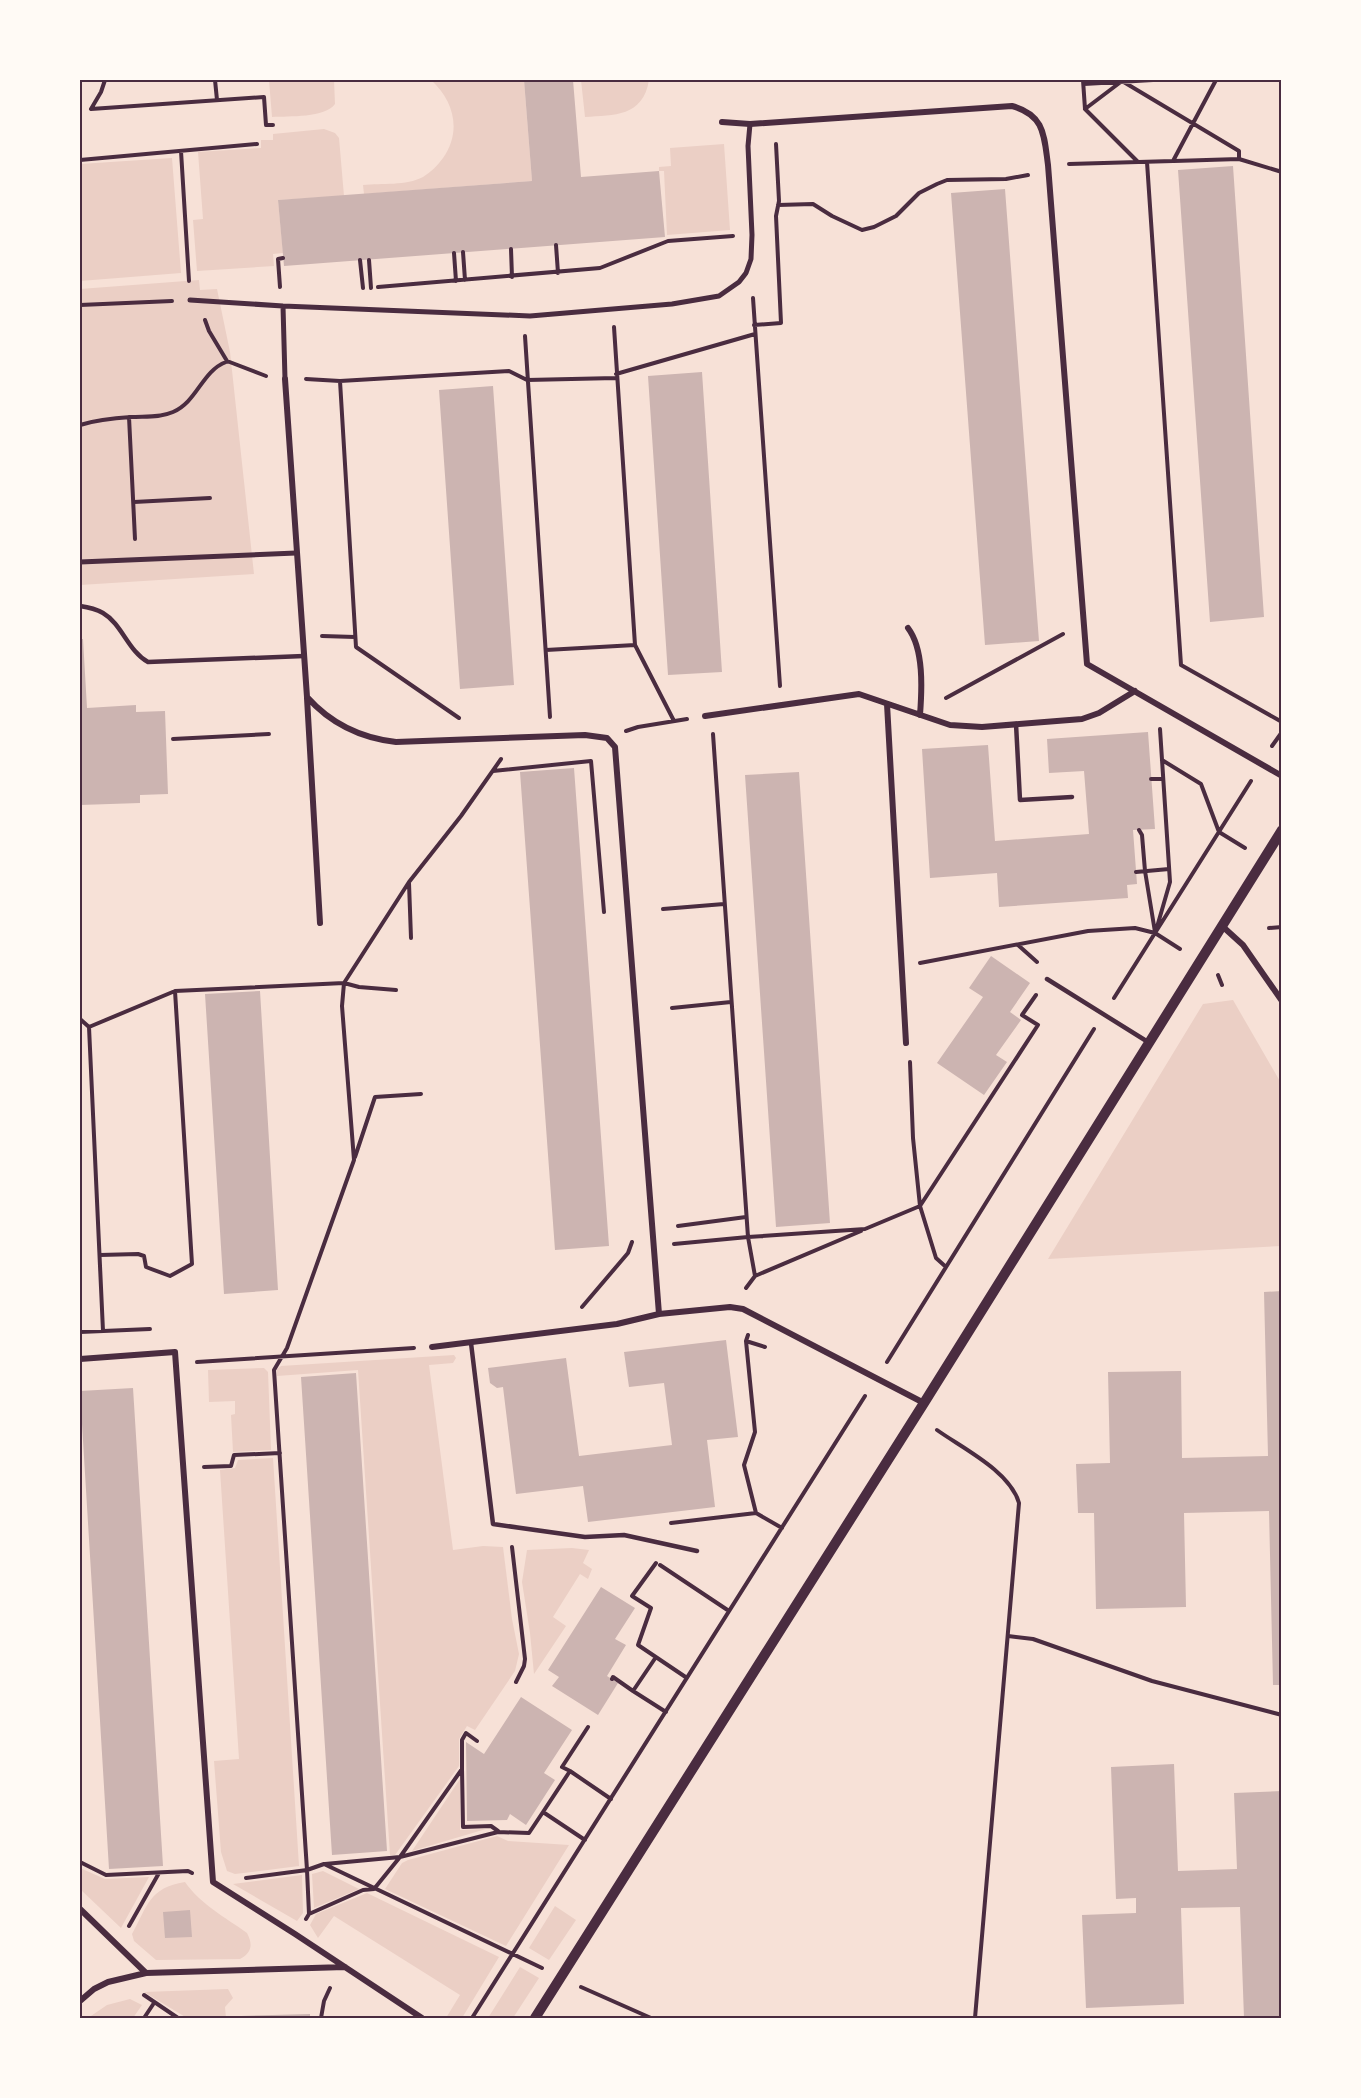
<svg xmlns="http://www.w3.org/2000/svg" width="1361" height="2098" font-family="'Fira Sans',sans-serif">
<rect width="100%" height="100%" fill="#f7e1d7"/>
<!-- green -->
<path fill="#ebcfc5" d="M269 80H334L335 104C325 118 289 116 272 117Z
M431 80H524L532 181 364 194 363 185C382 183 406 186 423 177 431 172 437 166 443 158 462 131 454 101 431 80Z
M581 80H649C643 117 614 115 585 117Z
M324 129 335 133 339 138 344 196 278 200 283 253 273 254 274 266 197 271 193 220 203 219 198 152 261 148V140H273V134Z
M724 144 730 230 667 235 664 171H659V167L671 166 670 148Z
M172 158 181 273 80 281V164Z
M199 280 200 290 217 289 230 352 254 574 80 585V289Z
M1233 1000 1281 1083V1246L1048 1259 1203 1004Z
M454 1355 456 1358 453 1363 429 1365 453 1550 483 1546 503 1547 512 1619 519 1654 515 1671 475 1730 467 1726 459 1739V1766L395 1855H390L358 1370 277 1376V1369L281 1366Z
M264 1368 268 1372 271 1450 233 1452 231 1415 235 1414V1401L209 1402 208 1370Z
M273 1458 299 1866 235 1874 227 1871 221 1852 214 1761 239 1759 220 1470 235 1468 238 1460Z
M572 1548 589 1550 583 1563 592 1569 588 1579 580 1574 553 1617 566 1626 534 1674 530 1633 522 1582 527 1550Z
M460 1779V1830L486 1829 412 1851Z
M497 1836 508 1841 569 1845 506 1946 385 1889 402 1863 408 1860Z
M80 1868 105 1879 149 1877 121 1928 80 1889Z
M323 1871 359 1889 314 1908 312 1874Z
M302 1875 303 1913 297 1921 233 1884Z
M185 1882C200 1904 225 1917 247 1933 253 1944 252 1953 240 1959L156 1960 134 1941 132 1934C148 1905 149 1888 185 1882Z
M367 1893 499 1957 462 2018H446L460 1995 334 1916 318 1938 310 1925 316 1914Z
M555 1906 576 1920 549 1960 529 1948Z
M520 1967 539 1978 513 2018H488Z
M228 1989 233 1998 225 2007 226 2018H187L144 1992Z
M130 1999 142 2005 133 2018H88L107 2005Z"/>
<!-- building -->
<path fill="#ccb4b1" d="M524 80H573L581 177 659 171 665 237 284 266 278 200 532 181Z
M1233 166 1264 617 1210 622 1178 170Z
M1005 189 1039 641 985 645 951 193Z
M702 372 722 672 668 675 648 376Z
M493 386 514 685 460 689 439 390Z
M80 639H83L87 708 136 705V712L165 711 168 794 140 795V803L80 805Z
M1148 732 1155 829 1133 830 1137 884 1127 885 1128 898 999 907 997 873 930 878 922 749 988 745 995 841 1089 834 1084 771 1049 773 1047 739Z
M574 768 609 1246 555 1250 520 772Z
M799 772 830 1223 776 1227 745 775Z
M991 956 1030 983 1010 1012 1021 1020 996 1055 1007 1062 984 1095 937 1063 983 997 969 988Z
M260 991 278 1290 224 1294 205 994Z
M1282 1291V1685H1273L1269 1511 1184 1513 1186 1607 1096 1609 1094 1513H1078L1076 1464 1110 1463 1108 1372 1181 1371 1182 1458 1268 1456 1264 1292Z
M726 1340 738 1437 707 1440 715 1507 588 1522 583 1486 516 1494 503 1387 497 1388 490 1383 488 1368 566 1358 579 1456 672 1445 664 1383 629 1387 624 1352Z
M356 1373 387 1851 332 1855 301 1377Z
M133 1388 163 1866 109 1869 80 1391Z
M601 1587 635 1608 615 1639 626 1645 607 1676 618 1683 598 1715 552 1686 559 1677 548 1670Z
M521 1697 572 1730 544 1773 555 1780 526 1825 510 1814 507 1820 467 1821 466 1742 484 1754Z
M1174 1764 1178 1871 1237 1869 1234 1793 1282 1791V2018H1244L1240 1907 1181 1908 1184 2004 1086 2008 1082 1915 1136 1913V1898L1116 1899 1111 1767Z
M190 1910 192 1937 165 1938 163 1912Z
M310 2014V2018H241V2016Z"/>
<g fill="none" stroke-linecap="round" stroke-linejoin="round">
<!-- path -->
<path stroke="#4a2c40" stroke-width="4" d="M105 80 101 92 91 109 264 97 266 125H273
M215 80 217 100
M1083 80 1085 109 1138 162
M1084 84 1153 80
M1085 109 1122 81 1239 151V159
M181 151 189 281
M80 160 257 144
M1174 161 1239 159 1282 172
M1147 162 1181 665 1282 722
M1069 164 1173 161 1216 80
M778 205 813 204 832 216 862 230 874 227 896 216 919 193 937 184 947 180 1006 179 1028 175
M556 245 558 273
M511 249 512 277
M463 252 465 280
M454 253 456 281
M360 260 363 288
M369 260 371 288
M280 287 278 259 283 258
M378 287 600 268 668 241 733 236
M753 298 780 686
M80 305 172 301
M205 320 209 331 227 361 266 376
M754 325 781 323 776 216 779 201 776 144
M525 336 550 717
M616 374 755 334
M306 379 340 381 509 371 527 380 616 378
M340 381 356 647 459 718
M129 417 135 539
M80 425C96 420 114 418 131 417 144 416 160 418 173 412 197 402 202 371 226 362
M134 502 210 498
M322 636 355 637
M635 645 674 721
M546 650 635 645 614 327
M946 698 1063 634
M626 731 638 727 687 719
M713 734 748 1237 865 1229 920 1206 1038 1025 1022 1015 1036 995
M173 739 269 734
M1272 746 1282 732
M1162 760 1201 784 1219 832 1245 848
M493 771 591 761 604 912
M1151 779H1163
M1139 830 1142 835 1145 871 1155 932
M1136 872 1169 869
M409 883 411 938
M663 909 724 904
M1157 927 1170 882 1160 729
M1269 928 1282 927
M1018 945 1037 962
M920 963 1088 931 1135 928 1155 933 1180 949
M1218 975 1222 985
M396 990 359 987 344 983 342 1006 354 1160 287 1348 274 1370 307 1870 324 1864 542 1968
M1114 998 1251 781
M672 1008 731 1002
M80 1019 89 1027 103 1331
M89 1027 175 991 344 983 409 882 461 816 501 759
M910 1062 913 1138 920 1206 936 1258 946 1267
M355 1157 375 1097 421 1094
M678 1226 746 1217
M674 1244 748 1237 755 1276
M100 1255 138 1254 144 1256 146 1267 170 1276 192 1264 175 991
M746 1288 755 1276 861 1231
M582 1307 628 1253 632 1242
M80 1332 150 1329
M748 1335 746 1341 755 1432 744 1465 756 1513
M746 1341 765 1347
M197 1362 414 1348
M887 1362 1094 1029
M937 1430C962 1448 1010 1471 1019 1503L975 2018
M204 1467 231 1466 234 1455 280 1453
M671 1523 756 1513 782 1528
M512 1547 525 1659 524 1666 516 1682
M656 1563 632 1596 651 1608 638 1645 687 1678
M660 1565 729 1611
M1008 1636 1033 1639 1152 1681 1282 1715
M656 1657 633 1691 666 1712
M612 1679 613 1677 633 1691
M462 1769 463 1827 491 1826 498 1831
M570 1771 611 1799
M585 1840 543 1812 570 1771 562 1767 588 1727
M80 1862 106 1875 188 1871 192 1873
M325 1864 400 1857 462 1769V1740L466 1733 477 1741
M246 1878 307 1870 309 1914 306 1919
M309 1914 363 1890 374 1889 400 1857 498 1832 529 1833 543 1812
M129 1926 159 1873
M581 1987 651 2018
M144 1995 178 2018
M144 2018 154 2003
M321 2018 324 2001 330 1988
M472 2018 865 1396"/>
<!-- service -->
<path stroke="#4a2c40" stroke-width="4.5" d="M80 606C87 607 96 609 103 613 122 624 128 651 148 662L304 656
M1016 724 1020 800 1072 797
M1047 979 1148 1042
M471 1343 493 1524 585 1537 624 1535 697 1551"/>
<!-- pedestrian -->
<path stroke="#4a2c40" stroke-width="5" d="M190 300 283 306 530 316 672 304 719 296 739 282 746 273 751 259 752 235 748 146 750 124
M283 306 285 379
M80 562 296 553"/>
<!-- minor -->
<path stroke="#4a2c40" stroke-width="6" d="M722 122 750 124 1012 106C1045 115 1044 136 1048 165L1087 664 1282 776
M285 379 307 697C331 724 361 738 396 742L585 735 607 738 615 747 659 1314 730 1307 743 1309 924 1403
M908 628C924 649 922 689 920 715
M307 698 320 923
M887 704 906 1043
M705 716 859 694 950 725 982 727 1082 719 1099 713 1135 691
M1221 925 1243 945 1282 1001
M432 1347 617 1324 659 1314
M80 1359 175 1352 213 1882 295 1934 422 2018
M80 1909 146 1973
M80 2001 94 1989 108 1982 146 1973 345 1967"/>
<!-- tertiary -->
<path stroke="#4a2c40" stroke-width="10" d="M535 2018 924 1403 1282 830"/>
</g>
<!-- border -->
<rect width="1361" height="2098" fill="none" stroke="#fffaf5" stroke-width="162"/>
<rect x="81" y="81" width="1199" height="1936" fill="none" stroke="#4a2c40" stroke-width="2"/>
</svg>
